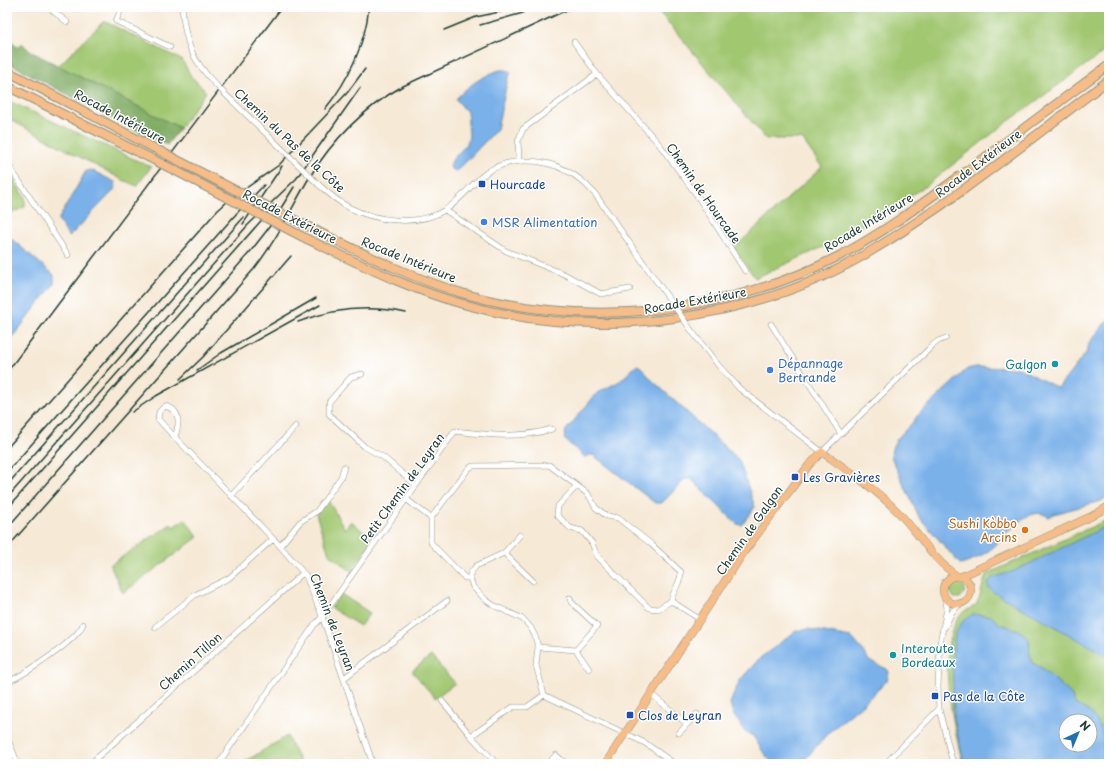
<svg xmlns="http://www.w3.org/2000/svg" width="1116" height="771" font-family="'Playpen Sans',sans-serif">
<rect width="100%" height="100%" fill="#fff"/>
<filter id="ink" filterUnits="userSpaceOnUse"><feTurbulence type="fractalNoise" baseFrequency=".025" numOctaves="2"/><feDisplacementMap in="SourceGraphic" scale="8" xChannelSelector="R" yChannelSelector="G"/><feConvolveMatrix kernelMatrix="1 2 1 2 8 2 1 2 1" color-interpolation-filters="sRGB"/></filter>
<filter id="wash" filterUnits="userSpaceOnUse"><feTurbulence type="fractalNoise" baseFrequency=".012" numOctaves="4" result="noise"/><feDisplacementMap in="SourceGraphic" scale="16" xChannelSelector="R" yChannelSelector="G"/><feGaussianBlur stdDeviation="0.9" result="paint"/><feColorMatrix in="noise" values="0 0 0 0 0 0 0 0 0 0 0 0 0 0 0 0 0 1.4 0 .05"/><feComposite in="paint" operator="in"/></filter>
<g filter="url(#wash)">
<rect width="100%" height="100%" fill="#f6e9d5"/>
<!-- green -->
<path fill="#a1c771" stroke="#608252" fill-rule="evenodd" d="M655 7H1109V48L1002 126 927 185 845 237 755 278 734 248 822 167 802 139H766Z
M104 21 182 60 191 76 206 92 180 128 58 66Z
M7 100 151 167 137 186 123 180 7 118Z
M7 170 25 197V207L7 215Z
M328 500 345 529 351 521 373 540 351 571 329 554 316 514Z
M185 519 198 537 123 593 110 565 171 524 173 527Z
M1109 519V764H963C954 729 938 659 954 626 955 622 959 616 962 613 966 609 973 609 977 603 982 594 982 583 987 574ZM1066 721H1090V745H1066Z
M953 582H960L964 586 965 592 960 598H954L948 588Z
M341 594 370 613 360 626 331 608Z
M431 656 455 683 435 698 412 671Z
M287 736 301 764H241Z"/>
<!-- forest -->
<path fill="#80ac63" stroke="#50744c" d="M7 40 18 46 22 43 30 51 180 128 167 145 115 120 7 62Z"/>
<!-- water -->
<path fill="#7ab1e9" stroke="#4c778e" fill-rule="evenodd" d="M500 70H506L511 72 508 78 497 129 460 168 456 171 451 169 450 165 453 159 467 144 469 136 467 112 456 99C467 86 484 75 500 70Z
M91 170 115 182 116 188 69 237 58 220 86 171Z
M7 235 54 275V284L7 344Z
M1109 318V496L1101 501 1054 514 1049 517C1028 502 1005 538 991 549 985 554 969 563 960 564L919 517 892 459C887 440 910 430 917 416L967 369 976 367 1019 368 1058 388 1086 353 1089 343Z
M637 365 641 367 652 380 739 460 755 507 742 525 737 524 691 479H685L662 503H655L593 455H589L586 458 564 439 566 430 597 393 620 381Z
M1109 525V657L993 592 988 587V583L992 578 1014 571Z
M973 614 991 616 1000 624 1019 630 1029 639 1030 657 1034 664 1042 668 1071 694 1076 705C1079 707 1084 708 1087 710 1107 727 1103 741 1103 764H964L954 718 952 657 955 634 963 621ZM1066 721H1090V745H1066Z
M808 629 851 637 865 653 869 661 887 669 889 672 887 681 862 705 828 733 801 764H774L765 755 753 736 745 732 733 714 730 703 740 680 760 658 796 631Z"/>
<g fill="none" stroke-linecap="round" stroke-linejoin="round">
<!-- stream -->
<path stroke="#7ab1e9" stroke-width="1.5" d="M1092 7 1109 11"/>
</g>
</g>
<g filter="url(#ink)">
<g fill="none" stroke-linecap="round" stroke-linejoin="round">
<!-- minor casing -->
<g stroke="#8a9384" stroke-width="6">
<path id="minor" d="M48 7 67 22
M122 7 116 21 170 47
M182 7C185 42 191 59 216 85
M574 42 597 74 659 144 696 194 745 271
M223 92 281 148
M519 161 518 141 523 129 597 74
M7 163 68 255
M319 185C328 193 337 201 348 207 375 221 418 227 445 210 459 202 471 184 486 173 508 157 543 158 567 171 578 176 587 185 595 194L662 289
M445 210 506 251 564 274 601 294 630 289
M771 324 841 434
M694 334 718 365 740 389 822 452 933 345 938 341 946 338
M362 374 351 377 329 402V414L365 447 383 457 416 485
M175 437C179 425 182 410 165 406L159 412 158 419 167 429 280 546 306 576 322 616 373 764
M577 486 558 506 557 515 570 528 582 531 592 543 597 556 649 608 658 609 671 601 701 620
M231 496 296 426
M406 499 431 518V543L465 578H470
M431 518 469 468 473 466 549 465 588 494 596 508 607 516 618 518 651 544 681 572C681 583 673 590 671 601
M520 535 504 553 476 566 470 574V578L473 587 486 600 493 605 523 619 531 628 535 636 538 647 536 665 544 695 645 743 675 764
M280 546 300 522 317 511 341 477 344 467
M504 553 533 581
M945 597 947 608 940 643 938 687 939 709 953 764
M155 627 195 595 229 578 273 539
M945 627 952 612 961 603
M538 647 576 650 597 626 571 602 570 598
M576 650 589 669
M344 678 447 601
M7 682C24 675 77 641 83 624
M651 694 687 724
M442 701 471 736 513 707H527L544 695
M679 733 697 714
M471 736 497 764
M7 737 18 764
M90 764 303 573
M218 764 315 624C322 620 323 612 329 607L455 431C489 435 518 439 552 429
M548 764 556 755 566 764
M885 764 939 709"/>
</g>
<!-- major casing -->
<g stroke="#8a9384" stroke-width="8">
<path id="major" d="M943 590a14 14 0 1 1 28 0a14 14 0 1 1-28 0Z
M960 577 1092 516 1109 506
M605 764 744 552 809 465 822 452C847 470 874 488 897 511 918 532 932 559 957 576"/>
</g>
<!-- highway casing -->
<g stroke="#8a9384" stroke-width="10">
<path id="highway" d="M7 71 154 148
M7 86 148 157
M183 163 227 186
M176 171 220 194
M315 230C364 254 413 279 465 294 588 329 726 314 839 256 887 231 931 197 975 165 1019 132 1064 98 1109 65
M307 239C358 263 408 289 463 304 595 342 753 322 871 251 955 201 1031 138 1109 80"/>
</g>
<!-- minor -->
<use href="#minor" stroke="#fff" stroke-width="5"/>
<!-- major -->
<use href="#major" stroke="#f7bd88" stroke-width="7"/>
<!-- highway -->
<use href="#highway" stroke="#f7bd88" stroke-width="8"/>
<!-- rail -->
<path stroke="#1f3d34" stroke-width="1.5" d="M480 25 523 13
M444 30 476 17 523 7
M325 109C349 80 365 44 369 7
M243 224 282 166
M298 322C334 308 368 305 406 313
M197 370 221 353 316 298
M7 372 282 7
M180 379 203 357 291 256
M132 412 156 396 320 305
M7 448 216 212 229 200 279 165 347 93 365 69
M7 472 237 213 264 185
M7 485 244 217
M7 498 248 225 296 179 360 88
M7 509 274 206
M7 528 250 252 268 229 294 187
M7 548 254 269C276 241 291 209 309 178 332 141 363 109 401 87L573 7"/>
<!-- minor-bridge casing -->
<g stroke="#8a9384" stroke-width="6" stroke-linecap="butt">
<path id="minor-bridge" d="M216 85 223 92
M281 148 319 185
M662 289 694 334"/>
</g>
<!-- highway-bridge casing -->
<g stroke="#8a9384" stroke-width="10" stroke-linecap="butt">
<path id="highway-bridge" d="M154 148 183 163
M148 157 176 171
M227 186 315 230
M220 194 307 239"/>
</g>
<!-- minor-bridge -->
<use href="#minor-bridge" stroke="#fff" stroke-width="5"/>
<!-- highway-bridge -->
<use href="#highway-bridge" stroke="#f7bd88" stroke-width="8"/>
</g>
</g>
<!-- markers -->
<g fill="#1a4fb4" stroke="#fff" stroke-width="1.5">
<rect x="478" y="180" width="8" height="8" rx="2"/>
<rect x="791" y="473" width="8" height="8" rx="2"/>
<rect x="931" y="692" width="8" height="8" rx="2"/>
<rect x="626" y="711" width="8" height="8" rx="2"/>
</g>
<g fill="#3f7fe0" stroke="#fff" stroke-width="1.5">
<circle cx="484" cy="222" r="4"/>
<circle cx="770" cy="370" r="4"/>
</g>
<g fill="#0f9aa8" stroke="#fff" stroke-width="1.5">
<circle cx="1055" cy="364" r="4"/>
<circle cx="893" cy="655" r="4"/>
</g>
<circle fill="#e8710a" stroke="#fff" stroke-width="1.5" cx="1025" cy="530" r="4"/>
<g text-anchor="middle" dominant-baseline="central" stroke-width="3" stroke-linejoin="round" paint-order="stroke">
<!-- street labels -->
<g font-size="12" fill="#1f3d34" stroke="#fff">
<text transform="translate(120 116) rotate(28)">Rocade Intérieure</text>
<text transform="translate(290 140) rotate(43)">Chemin du Pas de la Côte</text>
<text transform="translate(978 163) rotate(-37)">Rocade Extérieure</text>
<text transform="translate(704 193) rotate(55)">Chemin de Hourcade</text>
<text transform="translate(290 216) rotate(27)">Rocade Extérieure</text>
<text transform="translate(868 222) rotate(-31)">Rocade Intérieure</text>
<text transform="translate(409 259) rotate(22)">Rocade Intérieure</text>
<text transform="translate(695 300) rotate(-10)">Rocade Extérieure</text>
<text transform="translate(402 488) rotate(-54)">Petit Chemin de Leyran</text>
<text transform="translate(749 530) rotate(-55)">Chemin de Galgon</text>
<text transform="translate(333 622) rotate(69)">Chemin de Leyran</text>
<text transform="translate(190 661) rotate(-42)">Chemin Tillon</text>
</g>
<!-- transit labels -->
<g font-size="12" fill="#164399" stroke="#fff" text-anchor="start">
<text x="490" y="184">Hourcade</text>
<text x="803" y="477">Les Gravières</text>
<text x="943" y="696">Pas de la Côte</text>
<text x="638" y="715">Clos de Leyran</text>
</g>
<!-- shop labels -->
<g font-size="12" fill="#366cbe" stroke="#fff" text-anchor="start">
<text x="492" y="222">MSR Alimentation</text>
<text x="778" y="363">Dépannage<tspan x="778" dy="14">Bertrande</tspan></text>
</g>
<!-- culture labels -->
<g font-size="12" fill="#0d838f" stroke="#fff" text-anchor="end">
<text x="1047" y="364">Galgon</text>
<text x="901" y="648" text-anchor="start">Interoute<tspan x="901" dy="14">Bordeaux</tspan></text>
</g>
<!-- food labels -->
<g font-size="12" fill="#c56008" stroke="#fff" text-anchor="end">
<text x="1017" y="523">Sushi Kòbbo<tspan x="1017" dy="14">Arcins</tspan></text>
</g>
</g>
<!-- margin -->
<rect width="1116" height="771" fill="none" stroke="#fff" stroke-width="24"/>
<!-- north arrow -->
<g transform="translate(1078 733) rotate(44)"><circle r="19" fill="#ffffff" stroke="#a5b1ae"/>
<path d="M0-3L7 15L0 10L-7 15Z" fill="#1f6fb2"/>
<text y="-6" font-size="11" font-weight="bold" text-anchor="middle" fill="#1f3d34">N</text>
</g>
</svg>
